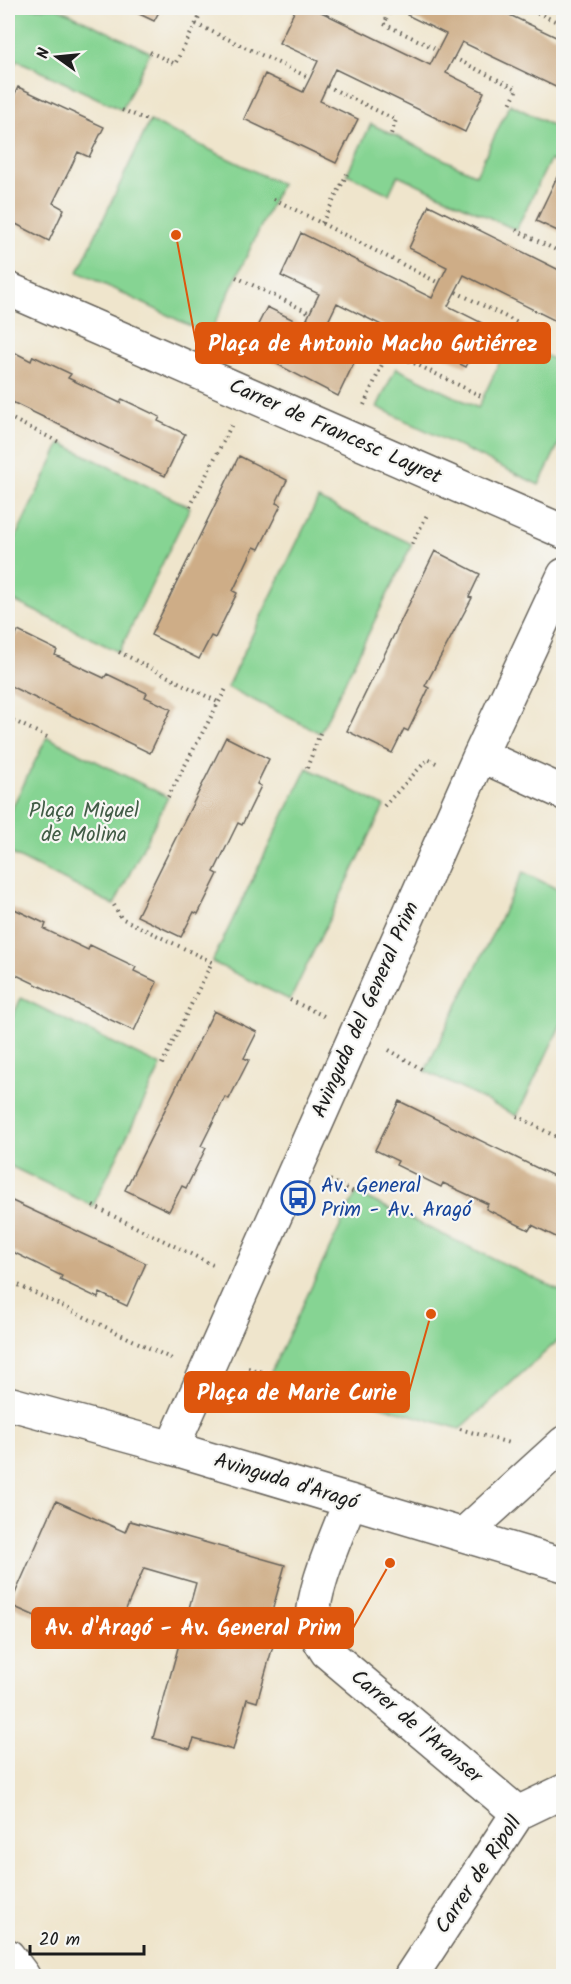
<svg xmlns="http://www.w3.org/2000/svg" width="571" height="1984" font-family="Kalam,sans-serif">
<rect width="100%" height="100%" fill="#f6f6f2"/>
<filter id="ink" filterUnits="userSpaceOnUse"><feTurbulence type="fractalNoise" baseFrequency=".0167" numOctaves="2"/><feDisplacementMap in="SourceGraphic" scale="12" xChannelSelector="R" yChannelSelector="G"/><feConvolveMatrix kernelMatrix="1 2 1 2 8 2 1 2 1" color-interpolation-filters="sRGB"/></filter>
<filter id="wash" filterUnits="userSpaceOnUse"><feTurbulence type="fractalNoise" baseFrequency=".008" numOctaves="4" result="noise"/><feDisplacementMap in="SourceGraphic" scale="24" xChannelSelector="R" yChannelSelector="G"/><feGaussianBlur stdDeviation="1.35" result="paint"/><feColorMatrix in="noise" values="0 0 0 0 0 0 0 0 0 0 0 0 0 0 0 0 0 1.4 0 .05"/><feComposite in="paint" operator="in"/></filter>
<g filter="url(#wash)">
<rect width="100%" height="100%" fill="#efe5cc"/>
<!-- green -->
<path fill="#86d493" stroke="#517858" stroke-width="1.5" d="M8 8H58L150 52 122 110 17 60 8 78Z
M510 104 563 131V166L550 160 516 230 398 175 389 194 347 174 371 124 476 175Z
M150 121 281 184 209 335 78 272Z
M511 338 563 364V435L539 485 377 407 396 368 478 408Z
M61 443 190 507 119 652 8 598V553Z
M318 499 412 544 320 733 227 687Z
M47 737 168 797 114 905 8 852V816Z
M307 768 384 806 290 1000 212 962Z
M523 872 563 892V1020L517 1116 425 1071Z
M21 998 161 1066 93 1206 8 1165V1027Z
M356 1193 563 1292V1336L460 1429 270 1374Z"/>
<g id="blocks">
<!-- building -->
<path fill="#cead87" d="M127 8H161L154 21Z
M296 8H313L430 65 446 34 407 15 411 8H495L558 38 564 26V91L462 42 446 73 484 92 465 132 335 69 320 101 358 119 336 163 244 119 265 74 303 92 310 78 318 61 279 43Z
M18 87 104 127 89 157 78 152 70 169 53 203 64 209 49 241 8 220V133L14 120 8 117V109Z
M557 177 564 180V234L536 221Z
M429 205 559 270 564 262V325L464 275 448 306 486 325 466 367 337 303 322 334 359 352 338 396 246 348 267 307 304 325 319 294 281 276 301 233 432 298 447 267 409 248Z
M8 349 31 361 33 356 71 374 68 378 120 403 122 399 160 417 158 421 185 434 165 476 8 400Z
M239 456 287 480 276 503 281 505 259 549 254 547 233 591 237 593 215 638 211 636 199 659 151 635Z
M435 551 480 574 469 597 472 598 425 686 429 688 408 731 404 729 392 753 347 731Z
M18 631 57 650 55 655 104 678 107 674 147 693 145 697 171 709 150 753 8 685V632L16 636Z
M226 737 269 759 257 784 261 786 242 825 238 823 214 872 218 874 198 914 194 912 181 937 137 916Z
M8 906 46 924 44 929 88 950 90 945 136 967 134 971 157 982 134 1031 8 971Z
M214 1011 257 1032 244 1058 249 1060 229 1099 225 1097 213 1122 201 1146 206 1148 186 1188 182 1186 169 1211 125 1190Z
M399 1101 564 1181V1241L532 1225 529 1230 486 1209 488 1204 443 1183 441 1187 396 1165 398 1161 375 1150Z
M8 1199 146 1263 127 1306 100 1293 98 1298 60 1280 62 1276 11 1251 8 1259Z
M56 1501 125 1532 130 1521 285 1565 271 1615 281 1618 257 1702 247 1699 233 1750 194 1739 190 1749 153 1738 196 1583 144 1568 126 1609 135 1613 121 1644 55 1615 51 1623 10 1605Z"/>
</g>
</g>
<g filter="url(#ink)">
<use href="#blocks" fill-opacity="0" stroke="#66625a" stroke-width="1.5"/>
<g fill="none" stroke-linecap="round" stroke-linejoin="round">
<!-- minor casing -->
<g stroke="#66625a" stroke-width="36">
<path id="minor" d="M8 289 564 532
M480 755 564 793
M8 1403 172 1448 564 1565
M172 1448 480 755 564 575
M350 1501C339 1532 308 1596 314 1627 316 1636 322 1644 327 1652L518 1813
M463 1535 564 1443
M8 1956 23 1976
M411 1976 518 1813 564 1791"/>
</g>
<!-- path -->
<path stroke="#66625a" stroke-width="4" stroke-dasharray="1.5 4.5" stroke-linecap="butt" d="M392 8 384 24 438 50
M526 8 564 25
M196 24 310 78
M150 52 175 64 204 8
M454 58 517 89 510 104
M327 86 396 120 391 134
M122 110 150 121
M274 199 439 283
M322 223 347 174
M516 230 564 254
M236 277 310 313
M456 292 518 323 511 338
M328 321 483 397
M364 405 388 351
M8 417 61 443
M190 507 232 424
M412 544 428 513
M119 652 218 702
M8 718 47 737
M307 768 320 733
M168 797 227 687
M384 806 428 759 438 764
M114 905 121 918 212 962 161 1066
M290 1000 324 1016
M389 1050 425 1071
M517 1116 564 1141
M330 1180 356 1193
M93 1206 213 1265
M8 1280 172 1359
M248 1368 270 1374
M460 1429 509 1443"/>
<!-- minor -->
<use href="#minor" stroke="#fff" stroke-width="33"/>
</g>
</g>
<!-- icons -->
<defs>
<g id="bus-ring" transform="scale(1.725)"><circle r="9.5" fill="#f6f6f2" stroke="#1a4fb4" stroke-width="1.5"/><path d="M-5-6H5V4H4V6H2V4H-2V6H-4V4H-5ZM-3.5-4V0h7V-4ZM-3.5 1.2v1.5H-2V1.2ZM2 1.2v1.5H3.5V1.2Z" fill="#1a4fb4"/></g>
</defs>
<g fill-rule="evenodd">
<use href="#bus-ring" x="298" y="1198"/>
</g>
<g text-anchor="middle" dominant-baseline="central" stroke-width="4.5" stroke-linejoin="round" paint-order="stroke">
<!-- street labels -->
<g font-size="21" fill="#1c1c1c" stroke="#f6f6f2">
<text transform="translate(335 432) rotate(24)">Carrer de Francesc Layret</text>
<text transform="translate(366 1010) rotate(-66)">Avinguda del General Prim</text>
<text transform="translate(286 1482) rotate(17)">Avinguda d'Aragó</text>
<text transform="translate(416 1727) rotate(40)">Carrer de l'Aranser</text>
<text transform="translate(479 1875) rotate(-56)">Carrer de Ripoll</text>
</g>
<!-- park labels -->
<g font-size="21" fill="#415c46" stroke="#f6f6f2">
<text x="84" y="811">Plaça Miguel<tspan x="84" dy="24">de Molina</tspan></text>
</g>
<!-- transit labels -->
<g font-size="21" fill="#164399" stroke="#f6f6f2" text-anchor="start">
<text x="321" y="1186">Av. General<tspan x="321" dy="24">Prim - Av. Aragó</tspan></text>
</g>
</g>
<!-- callouts -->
<path fill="none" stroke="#de560d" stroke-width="2" d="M176 235L196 343M431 1314L409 1392M390 1563L353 1628"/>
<g fill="#de560d" stroke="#f6f6f2" stroke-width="2">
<circle cx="176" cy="235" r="6"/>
<circle cx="431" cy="1314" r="6"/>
<circle cx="390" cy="1563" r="6"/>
</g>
<g fill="#de560d" stroke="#de560d" stroke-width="2">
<rect x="196" y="323" width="354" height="40" rx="6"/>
<rect x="185" y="1372" width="224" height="40" rx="6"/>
<rect x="32" y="1608" width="321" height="40" rx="6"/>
</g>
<g font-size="22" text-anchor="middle" font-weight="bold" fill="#fff">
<text x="373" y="351">Plaça de Antonio Macho Gutiérrez</text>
<text x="297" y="1400">Plaça de Marie Curie</text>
<text x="193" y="1635">Av. d'Aragó - Av. General Prim</text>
</g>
<!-- margin -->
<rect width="571" height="1984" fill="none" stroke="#f6f6f2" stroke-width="30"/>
<!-- north arrow -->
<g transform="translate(57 57) rotate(285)" stroke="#f6f6f2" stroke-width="4.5" paint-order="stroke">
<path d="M0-4.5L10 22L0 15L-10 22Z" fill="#1c1c1c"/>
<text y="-9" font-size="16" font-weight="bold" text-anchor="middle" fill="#1c1c1c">N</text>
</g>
<!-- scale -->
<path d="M30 1945v9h114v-9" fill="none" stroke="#1c1c1c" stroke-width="3"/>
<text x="39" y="1945" font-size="18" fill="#1c1c1c" stroke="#f6f6f2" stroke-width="4.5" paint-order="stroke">20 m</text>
</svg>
